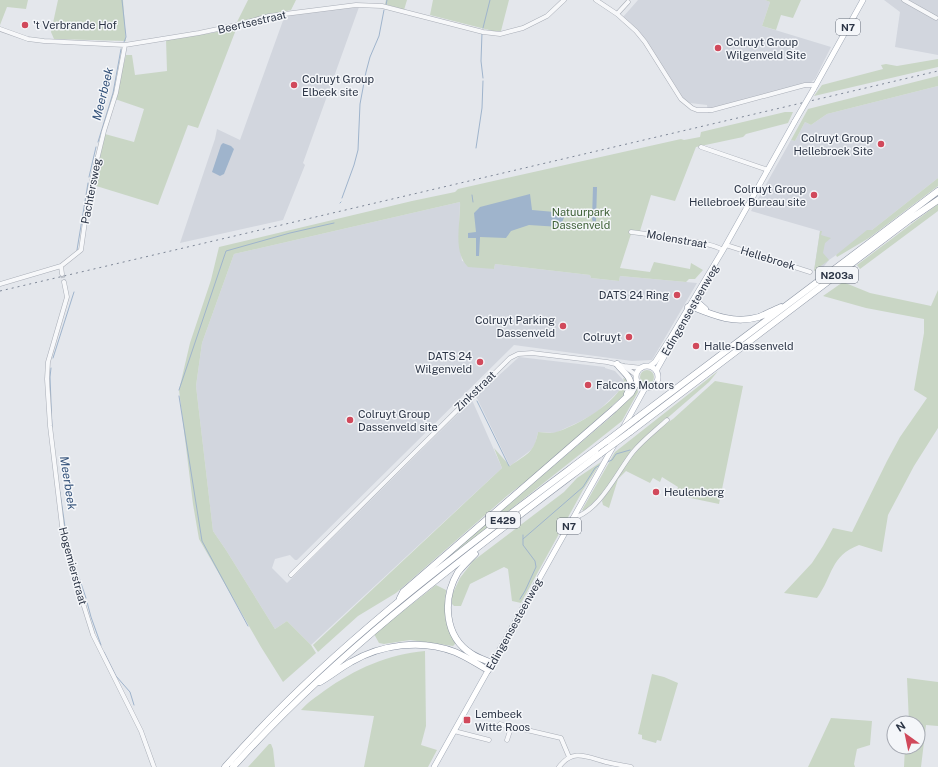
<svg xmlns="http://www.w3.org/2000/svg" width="938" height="767" font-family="'Public Sans',sans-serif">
<rect width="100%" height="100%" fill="#e4e7ec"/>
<!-- built -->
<path fill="#d2d6de" d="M638 0H765L770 2 762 26 831 47 815 79 807 86 708 113 707 105 690 103 683 98 643 37 623 17Z
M884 0H938V55L895 47 900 12Z
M359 7 303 163 305 165 283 220 180 243 215 139 217 129 240 140 285 15Z
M938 86V178L872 230 829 260 821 270 814 271 820 231 751 211 791 140 795 141 805 122 811 125 827 114Z
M460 202 459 242 462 261 494 269 495 264 590 275 591 278 619 281 620 276 697 283 652 360 632 361 514 345 297 560H295L290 555 275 559 272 568 287 583 472 400 502 468 311 645 287 621 275 629 226 550 213 531 196 386 202 343 234 254Z
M519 357 605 367V368L615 371 624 381 619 391 597 412 579 422 555 433 538 432 535 444 531 450 510 466 476 396Z"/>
<!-- green -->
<path fill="#c9d6c5" d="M0 0H28L26 9 7 7 0 25Z
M58 0H123L126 41 54 39 51 32Z
M248 0H296L291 10 237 22Z
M386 0H407L404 10 385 4Z
M433 0H509L501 31H493L430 15Z
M765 0H801L793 18 781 15 776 30 762 26 770 2Z
M237 27 198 128 188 125 158 205 93 185 105 134 134 142 144 109 115 99 126 55H132L135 75 167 71 166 39 212 33Z
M938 59V67L814 96 822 85 883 69 881 65 886 64 897 66Z
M938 76V86L827 114 811 125 805 122 795 141 791 140 808 109Z
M785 112H793L788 123 746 134 743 137 696 147 675 201 651 195 640 231 631 234 620 268 650 272 654 262 690 269 691 263 703 270 695 279H689L686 282 620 276 619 281 591 278 590 275 495 264 494 269 468 267C452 251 461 222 460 202L234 254 202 343 196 386 213 531 226 550 275 629 287 621 311 645 316 653 283 682 261 647 199 539 193 504 179 390 190 343 211 280 219 247 412 201 455 192 458 189 681 139 684 140 700 137 701 132Z
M938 178V186L869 238 837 257 836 255 867 230H872Z
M938 204V211L860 269 857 265Z
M820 231H822L821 235 831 238 825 243 823 253 829 260 814 271Z
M843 282 870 293 931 306 938 290V428L914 466 888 515 882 552 859 545C830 556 833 576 817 598L784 593 812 563 823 546 833 528 852 532 887 461 900 437 927 398 914 390 924 333V319L866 308 823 296Z
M640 377a7 7 0 1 1 14 0a7 7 0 1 1-14 0Z
M718 371 709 382 642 440 673 419 715 381 743 386 719 504 676 495 678 487 662 477 660 482 653 478 650 483 626 471 618 479 609 508 603 505 602 501 612 485 584 511 582 510 615 452Z
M623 378 627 380 628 388 623 396 543 468 508 495 396 593 358 616 318 652 313 645 502 468 494 448 510 466C527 454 534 453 538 432 543 432 551 434 556 432 577 426 618 402 624 381Z
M637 388 638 392 622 421 449 558 447 557 612 416Z
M601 462 583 490 521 603 512 601 508 569 504 567 470 584 461 606H454L452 604V595L460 578 473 561 564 492 577 478Z
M436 585 446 590 445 618 456 643 453 646 410 640 384 644 379 643 374 634Z
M425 651 426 726 421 745 437 750 428 767H364L374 716 301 710C308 702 316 697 324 691 355 669 388 654 425 651Z
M652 674 664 677 678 683 661 741 657 740 656 743 642 739V735L638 734Z
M907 678 938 682V726L926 725 921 767H904L905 747H918V723H909Z
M831 718 872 721 870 745 857 749 854 764 855 767H808Z
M269 744H271L273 749 275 767H248Z"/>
<!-- water -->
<path fill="#9fb4cc" d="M223 143 231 146 234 149 224 174 220 176 212 172 221 145Z
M593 187H597L596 221 593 222 592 219Z
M530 194 532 210 566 213 560 227 529 225 511 231 506 238 480 237 479 256H476V238H468V233L476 232 474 213 480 207Z"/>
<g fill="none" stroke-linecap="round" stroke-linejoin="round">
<!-- stream -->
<path stroke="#9fb4cc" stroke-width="1" d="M122 0 126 37 124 42
M386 5 387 0
M483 28 490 0
M482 33 481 61 483 78
M98 142 113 93 121 49
M476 148 482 108 483 81
M89 177 96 147
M472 195 473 202
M342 198 354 165 358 150 360 104 366 72 370 57 379 36 384 10
M340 203 341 202
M77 250 88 183
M53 358 74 292
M51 368 50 377 52 427
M179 390 226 251 290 233 334 223
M179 396 202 541 248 626
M477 401 509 466
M607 462 612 460 616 454 630 450
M60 492 65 527 72 557
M523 539 583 487 595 468 600 465
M75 566 86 598
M520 599 525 591 536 567 535 561 523 545V535
M87 602 91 617 101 645
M104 652 116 676 130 692 134 705"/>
<!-- minor-tunnel -->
<path stroke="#bfc3cb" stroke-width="4" stroke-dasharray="4 2" stroke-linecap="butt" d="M62 274 64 282"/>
<!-- minor casing -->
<g stroke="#a9aeb7" stroke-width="5">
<path id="minor" d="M596 0 617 14 636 31 645 42 681 99 692 108 697 110H712L805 85H816
M904 0 936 18
M617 14 628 2
M0 29 28 39 44 41 125 45 199 33 237 25 269 16 356 5 382 6 483 32 500 34 523 28 547 16 564 0
M701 147 768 170
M631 232C650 234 670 237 690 241 701 243 713 244 723 250
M726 245 810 272
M61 266 62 274
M64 282 67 297 48 362 47 379 50 426 62 526 82 600 93 635 141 731 154 767
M0 284 61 266 81 250 89 193 104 131 116 93 125 45
M624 366 636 375
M573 518C600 511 617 472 633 452 643 440 656 430 667 420
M291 575 510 358 518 354 532 353 607 362 624 366 642 368
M500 724 511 728
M454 731 489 740
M507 740 511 728 514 727 561 738 569 757
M559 767C573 748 587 757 606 762 614 764 622 765 631 767"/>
</g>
<!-- major casing -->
<g stroke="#a3abb8" stroke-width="6">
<path id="major" d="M813 90 863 0
M636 377a11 11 0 1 1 22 0a11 11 0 1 1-22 0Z
M650 366 655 362 671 337 723 250 795 121
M656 371 705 284
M623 428 645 388
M434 767 614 445"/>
</g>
<!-- highway casing -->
<g stroke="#8b94a3" stroke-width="7">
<path id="highway" d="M696 301 705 309
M688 307H693C715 316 735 324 759 317 766 314 774 310 781 307
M617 364C625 375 636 378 627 394
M637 418 938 191
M630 432 909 220 938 200
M475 554C469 560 463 566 458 572 442 599 444 637 472 654 478 658 485 660 492 663
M400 598 403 592 614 409 631 393 637 382
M320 682C331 676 340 668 351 662 382 644 422 639 455 652 467 657 477 664 488 670
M225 767C336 640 473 542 607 441
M233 767C342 646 471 552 600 454"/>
</g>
<!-- minor -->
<use href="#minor" stroke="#f7f8fa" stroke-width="4"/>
<!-- major -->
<use href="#major" stroke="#fff" stroke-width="5"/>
<!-- highway -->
<use href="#highway" stroke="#fff" stroke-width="6"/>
<!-- rail -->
<path stroke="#7d8696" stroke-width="1" stroke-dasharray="2 4" stroke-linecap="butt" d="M0 291 938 71"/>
<!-- major-bridge casing -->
<g stroke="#a3abb8" stroke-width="6" stroke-linecap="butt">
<path id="major-bridge" d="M795 121 813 90"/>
</g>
<!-- highway-bridge casing -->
<g stroke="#8b94a3" stroke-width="7" stroke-linecap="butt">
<path id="highway-bridge" d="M607 441 637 418
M600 454 630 432"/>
</g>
<!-- major-bridge -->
<use href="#major-bridge" stroke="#fff" stroke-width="5"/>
<!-- highway-bridge -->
<use href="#highway-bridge" stroke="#fff" stroke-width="6"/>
</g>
<!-- markers -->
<g fill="#d1495b" stroke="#f4f6f9" stroke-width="1.5">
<circle cx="25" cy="25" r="4"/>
<circle cx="718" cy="48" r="4"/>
<circle cx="294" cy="85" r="4"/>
<circle cx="881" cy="144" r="4"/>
<circle cx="814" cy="195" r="4"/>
<circle cx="677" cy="295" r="4"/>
<circle cx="563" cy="326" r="4"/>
<circle cx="629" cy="337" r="4"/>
<circle cx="696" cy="346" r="4"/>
<circle cx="480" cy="362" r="4"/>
<circle cx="588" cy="385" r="4"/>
<circle cx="350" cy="420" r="4"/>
<circle cx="656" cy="492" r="4"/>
<rect x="463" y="716" width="8" height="8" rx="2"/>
</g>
<g text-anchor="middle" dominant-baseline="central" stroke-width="3" stroke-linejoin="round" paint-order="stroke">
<!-- shield labels -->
<g fill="#f4f6f9" stroke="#676e7b" stroke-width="1">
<rect x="836" y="19" width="24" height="16" rx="3"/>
<rect x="816" y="267" width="42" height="16" rx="3"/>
<rect x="486" y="512" width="34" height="16" rx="3"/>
<rect x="557" y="518" width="24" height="16" rx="3"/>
</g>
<g font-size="10" font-weight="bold" fill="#2b3445">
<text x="848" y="27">N7</text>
<text x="837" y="275">N203a</text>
<text x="503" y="520">E429</text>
<text x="569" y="526">N7</text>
</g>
<!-- street labels -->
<g font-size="11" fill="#2b3445" stroke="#f4f6f9">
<text transform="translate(252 22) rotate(-13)">Beertsestraat</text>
<text transform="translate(91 191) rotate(-79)">Pachtersweg</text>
<text transform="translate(677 239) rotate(10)">Molenstraat</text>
<text transform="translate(768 258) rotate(17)">Hellebroek</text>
<text transform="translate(690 310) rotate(-60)">Edingensesteenweg</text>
<text transform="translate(475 391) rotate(-44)">Zinkstraat</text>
<text transform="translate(73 566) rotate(75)">Hogemierstraat</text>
<text transform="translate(514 624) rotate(-61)">Edingensesteenweg</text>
</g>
<!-- poi labels -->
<g font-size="11" fill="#2b3445" stroke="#f4f6f9" text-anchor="start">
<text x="33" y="25">'t Verbrande Hof</text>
<text x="726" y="42">Colruyt Group<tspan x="726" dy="13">Wilgenveld Site</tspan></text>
<text x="302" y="79">Colruyt Group<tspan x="302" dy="13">Elbeek site</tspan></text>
<text x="873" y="138" text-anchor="end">Colruyt Group<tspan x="873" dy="13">Hellebroek Site</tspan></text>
<text x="806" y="189" text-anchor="end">Colruyt Group<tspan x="806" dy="13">Hellebroek Bureau site</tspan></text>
<text x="669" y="295" text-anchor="end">DATS 24 Ring</text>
<text x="555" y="320" text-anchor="end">Colruyt Parking<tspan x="555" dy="13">Dassenveld</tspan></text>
<text x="621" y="337" text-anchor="end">Colruyt</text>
<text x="704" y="346">Halle-Dassenveld</text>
<text x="472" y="356" text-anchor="end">DATS 24<tspan x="472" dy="13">Wilgenveld</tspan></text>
<text x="596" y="385">Falcons Motors</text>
<text x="358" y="414">Colruyt Group<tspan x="358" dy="13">Dassenveld site</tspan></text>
<text x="664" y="492">Heulenberg</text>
<text x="475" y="714">Lembeek<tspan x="475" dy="13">Witte Roos</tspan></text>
</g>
<!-- park labels -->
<g font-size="11" fill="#3f6138" stroke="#f4f6f9">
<text x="581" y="212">Natuurpark<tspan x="581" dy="13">Dassenveld</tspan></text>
</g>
<!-- water labels -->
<g font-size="12" font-style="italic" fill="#34527a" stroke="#f4f6f9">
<text transform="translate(103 94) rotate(-76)">Meerbeek</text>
<text transform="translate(68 483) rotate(81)">Meerbeek</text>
</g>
</g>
<!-- north arrow -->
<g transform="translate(906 735) rotate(327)"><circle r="19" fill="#f4f6f9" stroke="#a4a8b1"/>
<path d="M0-3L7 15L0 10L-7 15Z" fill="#d1495b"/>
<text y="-6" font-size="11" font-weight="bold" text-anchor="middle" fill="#2b3445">N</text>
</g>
</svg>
